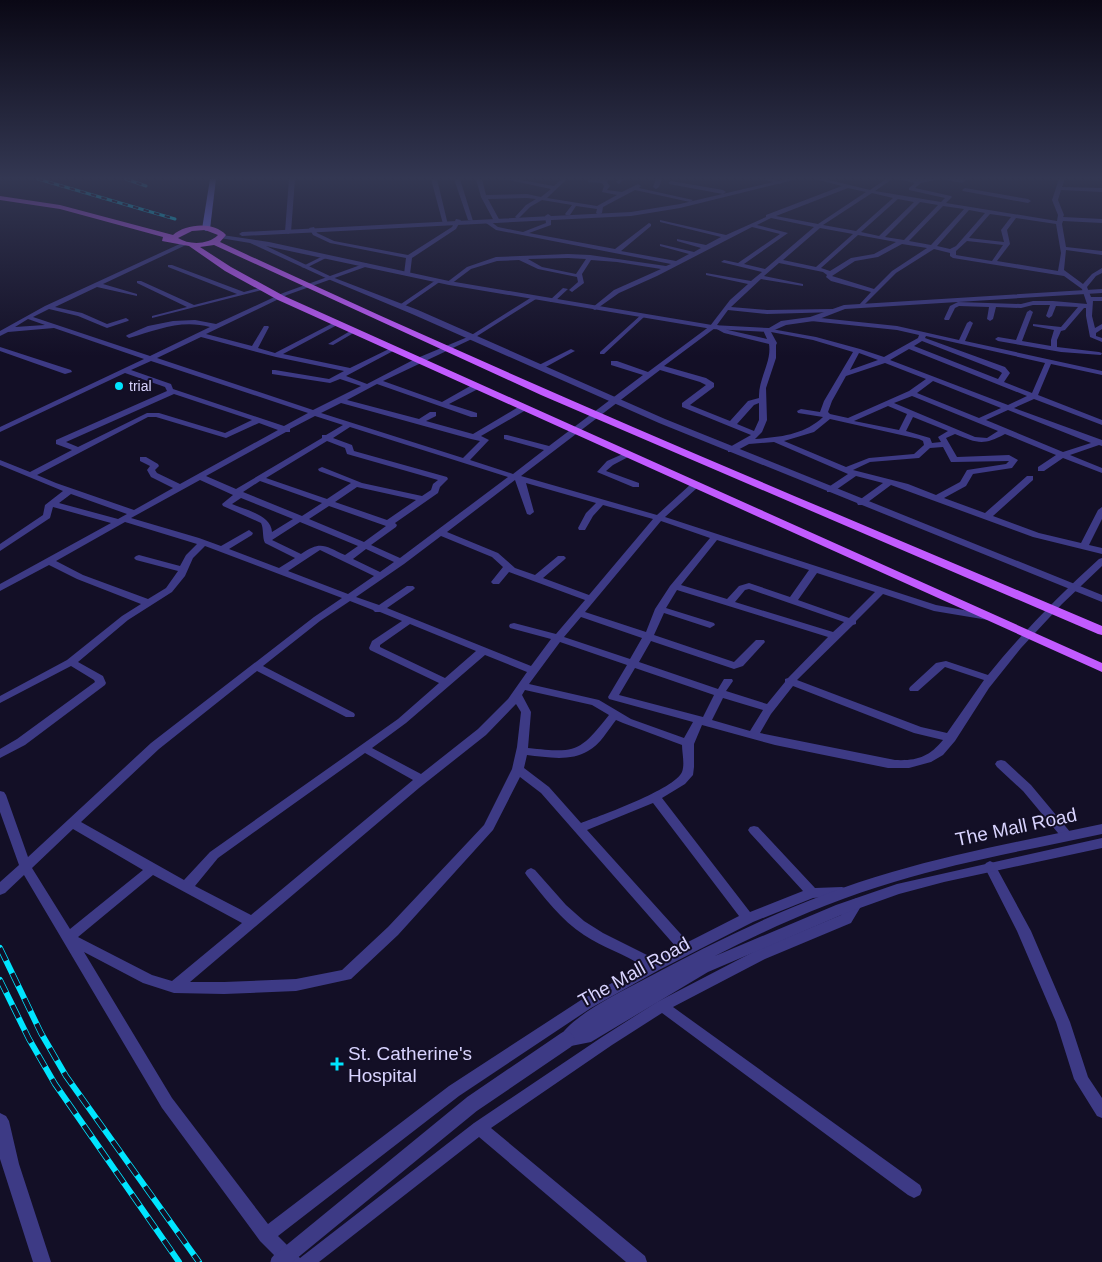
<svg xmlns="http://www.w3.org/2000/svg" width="1102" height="1262" font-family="Arial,sans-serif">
<rect width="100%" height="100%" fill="#130f26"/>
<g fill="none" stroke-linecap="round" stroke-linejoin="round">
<!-- minor -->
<path fill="#3d3a85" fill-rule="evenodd" d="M289 179H295L291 232 288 234 285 232Z
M431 179H437L448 225 443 224Z
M454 179H460L473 221 468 220Z
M476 179H482L486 195 527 194 541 197 551 189 504 179H515L554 186 562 179H567L547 198 597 206 617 195 602 192 604 186 602 183 588 182V180L609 179 607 182 610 186 607 190 622 192 638 184 641 186 639 188 693 200 690 202 635 190 603 207 602 213 599 215 596 213 597 209 576 206 570 215H566L565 214 572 205 542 200 530 207 518 219 515 217 526 205 536 199 527 198 488 199 500 221 497 223 494 221 481 197Z
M619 179H624L619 184 616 182Z
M656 179H662L659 187 656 189 653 187Z
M763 179H774L783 182 780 184Z
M815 179H825L870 190 886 179H892L875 191 941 202 945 198 909 190V188L915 183 898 179H940L921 183 915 188 951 196 952 197 946 203 1057 221 1058 215 1052 200 1059 179H1065L1062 187 1102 188V192L1061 190 1058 200 1064 215 1063 217 1102 219V223L1063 221 1062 224 1066 247 1102 251V255L1066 250 1064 270 1083 284 1092 274 1102 268V273L1096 276 1087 287 1091 297H1102V301H1093L1092 316 1095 328 1102 324V329L1096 333V336L1102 338V342L1090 337 1086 316V308H1084L1065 330 1061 331 1057 340V347L1099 352 1102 353 1101 355 1061 352 998 341 995 339 998 337 1016 340 1027 312 1030 310 1033 312 1022 341 1051 346V340L1054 330 1033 326V324L1061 327 1078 307 1056 306 1052 316 1049 318 1046 316 1050 305H1033L1021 308 996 307 993 319 990 321 987 319 989 307 959 306 955 308 949 320H945L944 319 950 306 958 302 1021 304 1033 301H1053L1087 304 1082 289 1064 276 953 258 950 256V253L934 249 896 273 862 307 859 305 871 292 831 281 826 277 827 275 823 272 779 263 764 276 803 284V286L761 279 731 307 767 310 834 309 837 311 836 312 767 314 728 310 717 325 728 330 767 339 763 330 766 328 816 337 860 349 884 357 918 338 919 335 897 330 811 321 808 319 811 317 897 326 959 340 967 323 970 321 973 323 965 341 1102 371V375L1051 364 1038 395 1102 420V425L1034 399 1014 408 1102 440V446L1099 445 1070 455 1102 468V473L1063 458 1044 471H1038V467L1056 455 1005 434C983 446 977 443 955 434L946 438 957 457 1009 455 1018 460 1012 468 973 474 966 486 944 498 985 513 1027 476H1033V480L993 516 1039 533 1081 543 1098 510 1102 507V519L1089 545 1102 548V554L1033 537 891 485 864 505H858L857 503 858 501 883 483 856 476 833 492H827V488L848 474 774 442 749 444 734 452H728V448L751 435 682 407V403L706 385 700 382 660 370 521 476 657 515 691 484H697V488L665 517 936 605 991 615 993 617 991 619 988 620 934 611 883 594 856 621V624L853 625 797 680 921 727 947 733 984 680 945 667 918 691H910L909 689 910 687 936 663 946 661 988 675C1022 633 1059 595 1099 559L1102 558V566L1062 604 1021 648 989 688 955 741 943 755 931 762 909 768H888L775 745 702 725 694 744V767L693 775 685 784 662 798 750 912 803 891 750 833 748 830 750 827 754 826 758 827 815 888 842 887 847 889 848 892 847 895 813 898 753 922 659 970 591 1008 459 1096 278 1236 300 1258 474 1123 602 1037 657 1002 755 951 841 915 852 900 857 898 862 900 863 903 851 923 765 959 673 1007 920 1185 922 1190 920 1195 914 1198 908 1195 662 1013 612 1045 491 1128 645 1256 647 1262H626L479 1137 319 1262H281L260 1241 162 1108 24 875 5 893 0 895V882L19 865 0 812V791L4 792 6 795 28 857 151 743 314 617 342 598 205 546 193 558 185 576 172 592 128 620 78 662 103 676 106 683 105 685 25 745 0 758V749L17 739 95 682 94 680 71 666 0 703V696L67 660 122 616 141 604 77 579 49 565 0 591V584L111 523 53 507 50 518 0 551V544L43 515 45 505 63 491 0 465V460L30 472 72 450 56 444V440L167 391 165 387 125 373 0 432V427L144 359 54 328 8 332 0 336V331L45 306 184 242 187 244 186 245 103 284 137 294V296L97 287 55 307 82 313 107 324 126 318 129 320 128 321 107 328 78 316 49 309 33 317 150 356 210 327C181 319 157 330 129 338L126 336 127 335 148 326 173 321 195 320 216 324 283 293 366 263 369 265 368 266 287 295 206 334 252 346 264 326H268L269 327 258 348 275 353 335 322H339V324L283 354 350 368 391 348H395V350L346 376 367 384 415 359 470 336 532 297H536V299L474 338 383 381 442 402 472 385H478V389L449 404 477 413V417H471L377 384 347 400 419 419 430 412H436V416L426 421 473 434 520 406H526V410L481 436 489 440 470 460 513 474 544 450 504 439V435H507L549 446 643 375 611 365V361H617L648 372 710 326 730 300 748 284 706 275V273L751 281 762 272 721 262 724 260 738 263 780 234 752 227 657 276 619 293 595 310 593 309V307L614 290 661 269 617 262 591 260 582 274 584 283 572 292 569 290 578 282 577 277 538 269 519 260 497 261 471 269 451 284 446 283 467 267 496 257 568 254 590 255 666 266 671 264 496 230 486 223V221H490L498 227 523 232 546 223 545 216 548 214 551 216V225L529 233 615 249 649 223 651 224V226L621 251 676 261 689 254 660 246V244L694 252 701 248 677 241V239L706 245 721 237 660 222V220L726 235 766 217V215L842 186ZM848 188 866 192 818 224 776 216ZM872 193 893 198 856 231 823 225ZM898 199 914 202 879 236 861 232ZM920 202 938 205 904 240 885 237ZM943 206 964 209 931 245 909 241ZM969 210 985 213 956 246 950 249 937 246ZM990 214 1011 217 1001 230 1004 242 969 238ZM771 218 814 227 765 269 744 264 788 233 757 225ZM1016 218 1056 224 1061 253 1058 271 997 261 1010 244 1007 230ZM820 228 853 234 816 267 783 260ZM858 235 896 242 874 254 851 258 830 271 821 268ZM967 241 1003 245 992 261 956 255V251ZM902 244 927 248 892 271 874 289 832 276 855 261 878 257ZM568 258 586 259 576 274 542 267 528 259ZM28 319 45 325 15 327ZM715 328 724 333 769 344C772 362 758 379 759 398L748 401 730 421 690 405 714 387V383L706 378 664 366ZM771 332 813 340 853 352 824 401 820 412 801 409 797 411 798 413 823 417C804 435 780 437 755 439L762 432 767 420 766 388 776 358V345L777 343ZM926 336 1045 363 1032 393 1004 382 1010 373 1005 367 925 338ZM201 337 276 357 344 371 329 379 275 370H272V374L330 383 340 379 361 386 313 410 157 358ZM922 341 999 371 1002 373 998 379 914 346ZM909 349 1027 396 1008 405 890 360ZM859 353 878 360 850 370ZM151 361 308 413 284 426 173 389 171 384 131 370ZM885 363 926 379 909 391 848 418 830 414 828 412 832 401 846 376ZM933 381 1001 408 979 418 917 393ZM174 394 252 420 225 433 159 413H147L78 447 66 442ZM912 396 998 431 987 438 975 437 894 403ZM341 403 471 439 480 441 463 458 321 413ZM759 403V420L754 431 737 424 754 405ZM888 406 907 414 899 430 854 421ZM1008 410 1091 443 1063 452 986 420ZM315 416 343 425 326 435H322V438L236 489 206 476 286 432H290V429ZM148 417H156L226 438 259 423 278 430 180 484 157 473 155 470 159 466 158 464 146 457H140V461L150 466 147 470 151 477 173 488 134 510 56 483 37 475ZM913 417 948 431 938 437 941 442 932 443 930 438 906 431ZM830 419 919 439 923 441 924 445 914 454 869 458 846 467 784 441 814 432ZM350 427 508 477 400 558 371 545 396 527 397 525 395 523 438 493 440 487 448 479 447 477 354 451 352 445 333 438ZM327 441 345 448 347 454 438 480 433 484 431 490 422 496 362 483 322 467 318 469 319 471 351 483 327 499 266 478ZM943 447 951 462H954L1009 461 1006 464 967 470 960 482 936 495 908 484 853 470 870 462 919 458 930 448ZM200 480 233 495 222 504 223 506 261 523C264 529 262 537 265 543L295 558 279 568 229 549 252 535 253 533 249 530 221 546 199 538 131 518ZM515 480 527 514 530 515 534 512 526 483 596 503 586 513 578 528 579 530H585L593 516 603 505 653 519 589 595 543 578 564 560 566 558 564 556H558L535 575 515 568 498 553 447 532ZM260 481 322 503 302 516 243 492ZM357 487 416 500 387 520 335 502ZM71 494 127 514 118 519 59 503ZM241 498 293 519 272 532C271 515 246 510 232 504ZM329 506 386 526 364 542 309 519ZM661 521 710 538 670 586 655 609 646 632 585 612ZM125 522 197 544 186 555 180 566 139 555 136 556 134 558 136 560 178 571 166 588 148 599 83 575 56 561ZM300 522 358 546 345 555C325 546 321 540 301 554L272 540ZM441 536 492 557 503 567 491 582 493 584H499L509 572 585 600 556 634 514 623 510 624 509 626 510 628 551 639 531 666 387 608 413 590 415 588 413 586H407L379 605 356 597 404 564ZM717 540 809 570 790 597 749 583 739 586 727 599 681 585ZM366 549 394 562 380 572 353 559ZM320 550 374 576 348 594 288 571ZM817 573 875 592 849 618 798 600ZM749 589 844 622 833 632 735 602 745 590ZM677 590 828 637 788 678 785 679V682L767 704 726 691 733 681 732 679H724L718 689 639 662 651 641 734 669 743 666 765 642 764 640H756L734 662 654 635 664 613 710 628 715 625 714 623 666 608ZM350 601 373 610 375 612H380L402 621 372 641 369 648 370 650 439 683 398 719 210 852 184 880 81 822 159 749 257 671 346 717H354L355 715 354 713 263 666 320 621ZM581 617 642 638 630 659 564 637ZM410 624 476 651 445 678 380 647V645ZM560 642 627 665 608 697 609 699 693 722 684 738 631 719 599 700 529 684ZM485 655 527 672 508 699 478 729 421 774 372 748 406 723ZM635 668 714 695 703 717 619 695ZM793 686 914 733 943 740C929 757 917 761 895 760L760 733 771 714ZM525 690 592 705 609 715C579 753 576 753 528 748L531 712 522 695ZM723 698 763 710 750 731 712 720ZM516 704 521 712 517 747 512 769 484 825 388 927 342 970 296 979 224 982H190L419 788 486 735ZM616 720 623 723 682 745C682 753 685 764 682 772 675 789 600 816 581 823L549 787 524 768 527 755C546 757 570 762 588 751 600 745 608 730 616 720ZM365 753 413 780 251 915 195 886 218 858ZM520 777 541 793 677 948 655 959 603 933 584 921 566 905 535 870 531 868 527 870 525 873 527 876C544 897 561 920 584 935 602 947 624 954 643 966L581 1000 449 1086 268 1224 172 1098 84 952 143 983 174 993 224 994 296 991 351 979 398 935 493 830ZM653 803 739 916 688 942 587 830ZM73 829 143 870 70 929 32 868ZM153 875 242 923 172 981 152 975 78 937Z
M942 179H967L962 183Z
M671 181 723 190 726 192 723 194 669 184V182Z
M965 188 1028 199 1031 201 1028 203 963 191 962 190Z
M456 219 461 220 456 229 412 258 410 274 407 276 404 274 406 258 330 243 313 235 309 228 314 227 317 233 334 241 408 255 452 227Z
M323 256 328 257 306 268 301 267Z
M168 265H172L244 292 263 287 266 289 152 318V316L187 307 137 283V281H141L194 305 237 294 168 267Z
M436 280 441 281 402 308H398V306Z
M563 288 568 289 554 302H550V300Z
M642 314 645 316 644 317 604 354H600V352Z
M352 330 357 331 333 345 328 344Z
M0 347 71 370 72 372 65 374 0 351Z
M571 349 575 351 573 352 542 369 535 367Z
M625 453H628L632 455 613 465 606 471 639 483V487H633L597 472 607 461Z
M1001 760 1005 761 1031 785 1071 833 1073 836 1071 839 1067 840 1063 839 1023 791 997 767 995 764 997 761Z
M990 861 994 863 1031 931 1070 1022 1088 1077 1102 1098V1118L1097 1116 1074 1079 1056 1022 1017 931 984 866 986 863Z"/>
<!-- tertiary -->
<path fill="#3d3a85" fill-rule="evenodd" d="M786 179H797L680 208 631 216 242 236 239 234 242 232 631 212 680 204Z
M222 235 269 242 449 281 712 325 769 328 781 321 810 317 844 305 1102 289V293L845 309 814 321 786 325 770 332 712 329 449 285 266 246 332 277 418 310 665 419 1102 595V602L659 423 412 314 328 279 250 243 220 238 219 237Z
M1102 824V834C1033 849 962 861 894 882 832 900 772 927 715 956L836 905 897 884 1102 838V848L944 882 899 894 846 913 708 972 591 1042 566 1047 560 1045 558 1040C570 1016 619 993 643 980 723 937 805 897 892 872 961 852 1032 839 1102 824Z
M0 1113 6 1116 9 1121 19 1164 51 1262H33L0 1159Z"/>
<!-- secondary -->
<path fill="#6f6bff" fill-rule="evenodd" d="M210 179H216L210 229 206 231 202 229Z"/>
<!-- primary -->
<path fill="#c25bff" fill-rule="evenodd" d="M0 196 60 205 173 235C186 224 213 221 226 235L220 242C510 378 807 501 1102 626V635L1098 634 541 395 214 245 200 247 231 267 284 296 1102 663V672L278 300 225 271 189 246 162 241 163 237 60 209 0 200ZM205 230 218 235C208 245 189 245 178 238L192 231Z"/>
<!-- rail-far1 casing -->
<g stroke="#00e5ff" stroke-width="3">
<path id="rail-far1" d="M38 179 175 219
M126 179 146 186"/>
</g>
<!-- rail casing -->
<g stroke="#00e5ff" stroke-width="6">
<path id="rail" d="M0 948 41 1033 66 1076 199 1262
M0 980 29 1039 55 1084 179 1262"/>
</g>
<!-- rail-far1 -->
<use href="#rail-far1" stroke="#130f26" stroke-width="2" stroke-dasharray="5.5" stroke-linecap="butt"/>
<!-- rail -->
<use href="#rail" stroke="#130f26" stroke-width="4.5" stroke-dasharray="14" stroke-linecap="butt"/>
<!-- tertiary-bridge -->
<path stroke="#3d3a85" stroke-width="17" d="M279 1262 472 1104 566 1040"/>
</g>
<!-- sky -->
<linearGradient id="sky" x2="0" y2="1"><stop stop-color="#0a0815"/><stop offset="0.5" stop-color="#333752"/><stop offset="1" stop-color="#333752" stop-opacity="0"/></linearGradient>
<rect width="1102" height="356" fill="url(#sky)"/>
<!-- markers -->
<g fill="#00e5ff" stroke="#130f26" stroke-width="2">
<circle cx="119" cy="386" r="5"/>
<path d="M334.5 1056.5h5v5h5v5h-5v5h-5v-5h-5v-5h5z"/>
</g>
<g text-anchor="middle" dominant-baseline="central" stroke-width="4" stroke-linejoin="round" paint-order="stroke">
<!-- far-poi labels -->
<g font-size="14" fill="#d9d4ff" stroke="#130f26" text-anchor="start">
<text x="129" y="386">trial</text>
</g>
<!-- near-street labels -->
<g font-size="19" fill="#d9d4ff" stroke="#130f26">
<text transform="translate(1016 827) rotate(-12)">The Mall Road</text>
<text transform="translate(634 972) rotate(-29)">The Mall Road</text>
</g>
<!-- near-poi labels -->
<g font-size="19" fill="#d9d4ff" stroke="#130f26" text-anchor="start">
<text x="348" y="1053">St. Catherine's<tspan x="348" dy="22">Hospital</tspan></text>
</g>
</g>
</svg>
